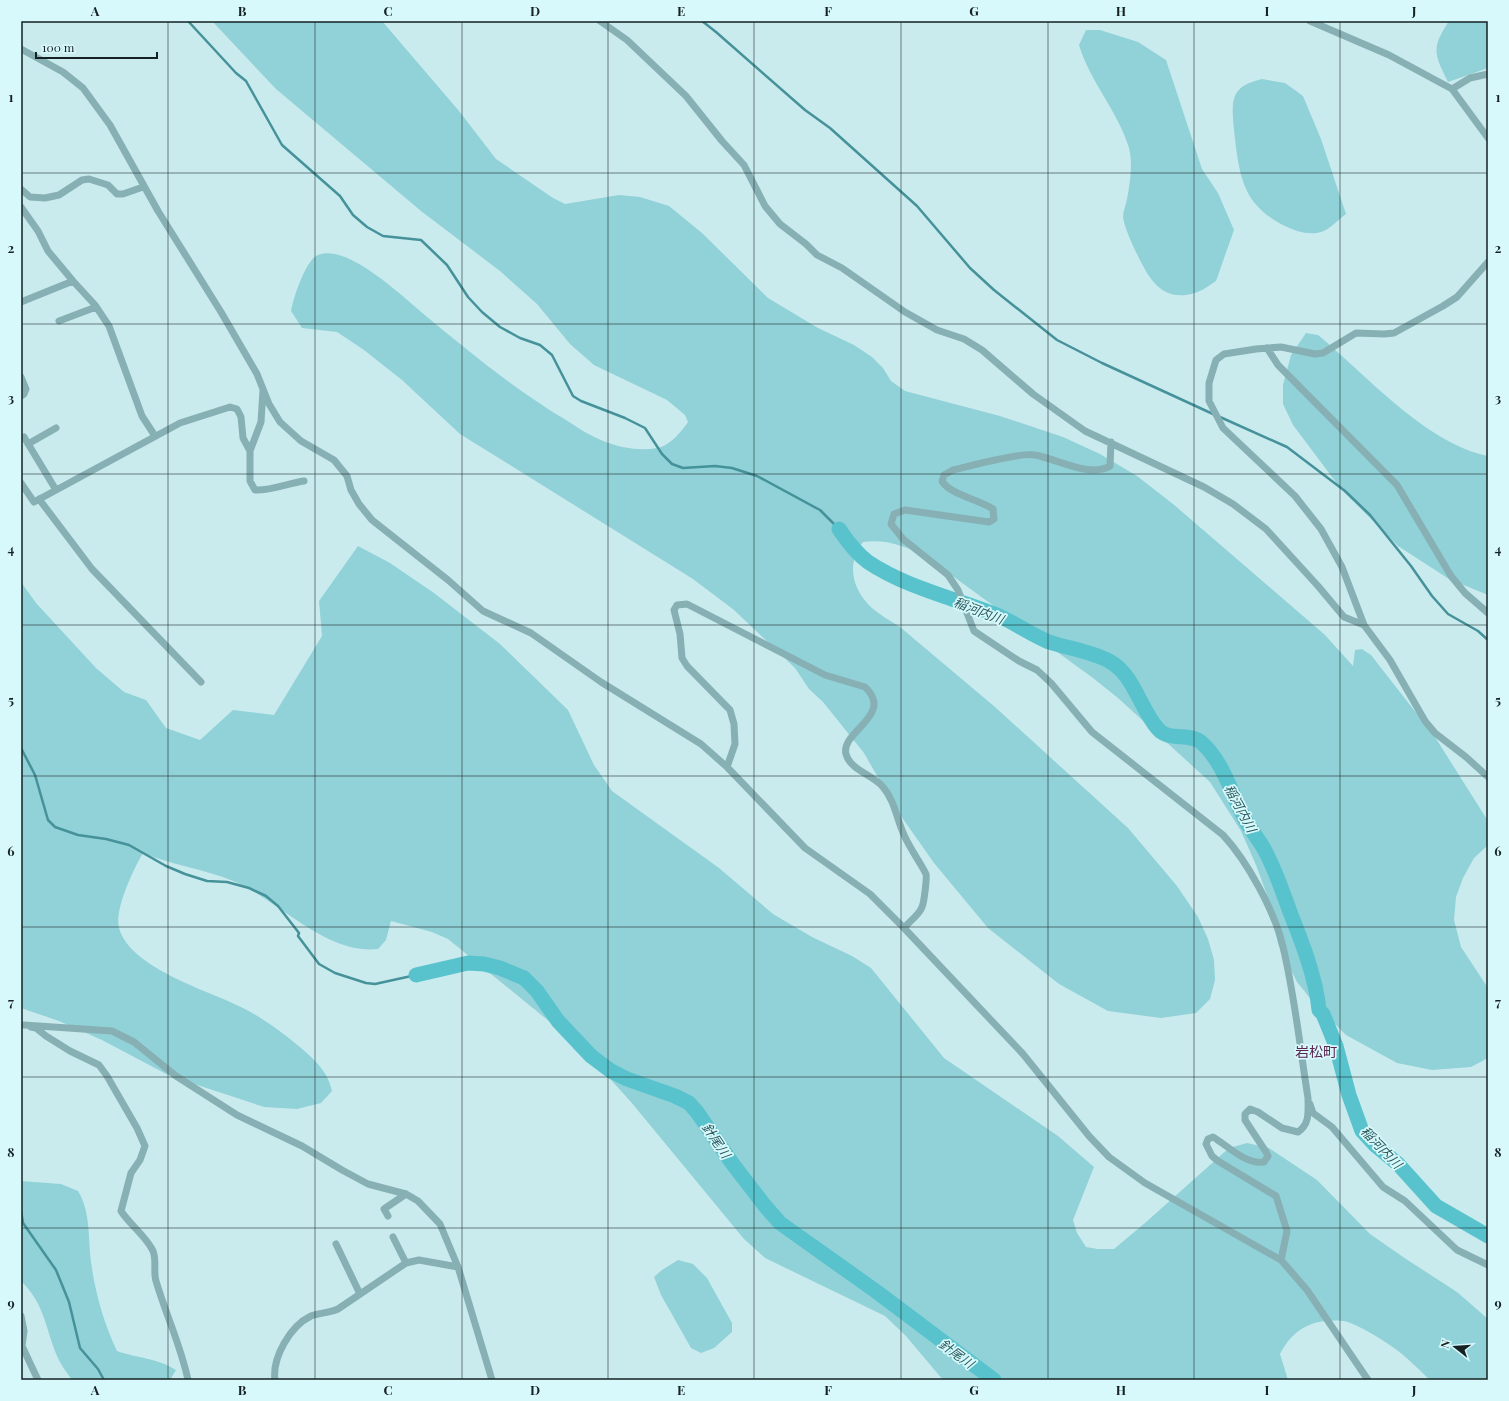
<svg xmlns="http://www.w3.org/2000/svg" width="1509" height="1401" font-family="'Playfair Display','Noto Sans JP',serif">
<rect width="100%" height="100%" fill="#caebee"/>
<!-- green -->
<path fill="#91d1d8" d="M212 21H382L459 111 496 159 553 198 565 204 619 195 640 197 669 206 702 233 768 298 818 328 854 345 872 357 883 368 891 381 905 391 1000 416 1063 437 1100 454 1137 476 1173 504 1325 635 1353 666 1355 650 1362 649 1371 655 1435 737 1488 821V845L1474 858 1463 878 1456 897 1454 920 1461 947 1488 988V1058L1471 1067 1432 1070 1397 1063 1346 1035 1314 1003 1297 982 1278 944 1270 903 1256 865 1241 831 1210 782 1118 698 1093 678 925 556C904 546 887 539 863 542 846 564 852 590 872 608 880 615 891 621 900 627L995 707 1128 828 1177 886 1198 917 1208 939 1214 960 1215 980 1210 999 1196 1013 1161 1018 1108 1011 1059 984 988 928 934 863 896 809 864 753 823 702 809 689 795 668 734 610 693 579 460 434 402 380 364 350 337 332 302 328 291 311C293 299 306 259 318 255 346 243 400 294 420 311 467 350 514 389 566 420 578 428 592 437 606 442 621 448 641 451 657 448 670 446 681 432 688 422L685 415 667 400 594 365 570 344 537 304 500 271 421 211 276 89Z
M1449 21H1488V68L1448 82C1434 54 1431 48 1449 21Z
M1086 30H1100L1138 42 1166 60 1202 169 1218 193 1234 230 1216 281C1210 285 1202 291 1195 293 1162 303 1149 279 1137 254 1133 246 1124 226 1123 217 1123 211 1126 205 1127 199 1130 184 1133 163 1129 148 1118 111 1090 82 1079 45Z
M1262 79 1285 83 1303 96 1321 139 1346 214C1339 219 1331 228 1324 231 1311 236 1297 232 1285 226 1245 206 1240 181 1235 139 1234 129 1231 108 1234 99 1238 85 1251 82 1262 79Z
M1306 333 1318 335C1366 375 1427 444 1488 456V595L1449 579 1398 546 1341 489 1293 425 1283 404V385L1291 355Z
M358 546 390 563 434 593 500 644 568 710 594 765 612 791 719 868 773 914 812 937 852 956 871 968 944 1058 1058 1136 1094 1167 1073 1220 1077 1233 1086 1247 1098 1249H1114L1145 1223 1229 1148 1247 1143 1269 1148 1317 1180 1370 1234 1406 1259 1457 1292 1488 1319V1380H1430C1418 1369 1405 1355 1391 1346 1382 1339 1353 1322 1343 1321 1313 1318 1293 1329 1280 1354L1288 1380H943L906 1336 885 1316 765 1258 744 1239 631 1102 582 1048 448 939 432 932 391 921 386 940 378 949C325 955 278 899 233 881 204 869 172 865 143 853 134 868 114 910 119 928 130 968 207 990 241 1007 263 1018 282 1032 301 1048 316 1061 328 1072 332 1091L321 1103 297 1109 264 1107 170 1076 102 1040 59 1021 21 1008V582L36 603 96 668 124 692 146 700 166 728 200 740 233 710 274 715 322 636 319 601Z
M21 1181 61 1184 78 1191C91 1212 88 1239 91 1262 95 1292 104 1324 117 1351 139 1359 155 1357 176 1370L170 1380H72C68 1374 63 1368 60 1362 45 1332 47 1306 21 1281Z
M678 1260 693 1264 707 1278 732 1323V1332L714 1348 701 1353 691 1348 661 1295 654 1277 662 1270Z"/>
<g fill="none" stroke-linecap="round" stroke-linejoin="round">
<!-- stream -->
<path stroke="#45929a" stroke-width="2.5" d="M188 21 236 73 246 81 282 145 340 196 353 215 367 227 383 236 421 240 447 265 468 297 482 312 500 327 520 338 540 345 552 355 573 396 581 401 625 418 645 428 662 454 672 464 683 468 715 466 732 468 757 476 820 510 839 529
M702 21 716 32 805 110 830 128 917 206 970 268 994 290 1057 340 1102 363 1213 414
M1220 417 1287 447 1345 491 1370 515 1411 566 1432 596 1448 614 1478 631 1488 640
M21 748 35 775 48 820 55 827 78 835 106 839 129 845 166 866 185 874 207 881 227 882 249 888 266 896 278 906 299 933 298 936 319 964 335 973 366 983 375 984 416 975
M21 1211 23 1223 56 1270 69 1302 80 1348 98 1369 104 1380"/>
<!-- river -->
<path stroke="#59c3cd" stroke-width="15" d="M839 529C847 541 856 553 868 562 907 588 954 598 997 615 1015 623 1032 635 1049 642 1067 648 1093 652 1109 661 1134 674 1140 709 1158 729 1169 742 1190 732 1202 743 1225 764 1232 797 1247 823 1252 831 1258 839 1263 847 1275 868 1282 890 1290 912 1302 942 1316 978 1319 1010L1323 1014 1336 1046 1349 1095 1362 1131 1375 1145 1398 1164 1436 1206 1488 1236
M416 975 468 963 484 964 500 968 524 978 537 991 558 1021 591 1056 611 1071 627 1079 675 1096 689 1103 697 1112 732 1163 765 1206 780 1223 877 1292 994 1380"/>
<!-- minor -->
<path stroke="#87b0b4" stroke-width="7" d="M600 21 627 40 686 96 722 141 744 165 765 206 780 224 806 244 817 255 842 268 905 312 937 330 964 339 982 350 1033 394 1085 431 1204 487 1233 504 1266 529 1318 586 1344 617 1364 625
M1310 21 1389 55 1452 89 1488 138
M21 49 63 72 83 88 110 125 158 211 221 312 257 374 269 404 280 422 301 441 334 460 347 476 351 490 359 504 372 520 448 580 483 611 531 633 601 682 701 744 727 767 805 848 870 894 904 928 1023 1054 1089 1136 1109 1157 1145 1183 1281 1260 1307 1290 1368 1380
M1452 89 1470 78 1488 74
M21 189 30 197 45 198 59 195 82 180 89 179 108 185 117 194H123L143 187
M21 207 38 231 48 251 73 281 95 305 109 326 142 416 155 436
M1488 262 1457 297 1443 306 1394 333 1384 334 1356 333 1323 353 1315 354 1281 347 1256 349 1224 354 1216 360 1209 383V401L1223 428 1295 496 1321 529 1342 567 1364 625 1390 660 1425 721 1435 733 1466 757 1488 777
M21 302 73 281
M59 321 96 307
M1267 348 1278 365 1397 485 1451 576 1465 593 1488 613
M21 377 26 389 24 394 21 396
M263 390 261 422 250 451V481L255 490C270 491 289 483 304 481
M24 437 56 490
M1111 442 1110 466C1090 478 1057 459 1035 455 1021 452 970 466 953 470L944 475 942 481C949 494 980 500 993 509L994 519 989 522 905 510 894 514 891 524 903 539 948 575 958 590 974 631 1019 661 1037 670 1051 683 1092 732 1223 835C1248 862 1275 912 1283 947 1295 997 1300 1048 1308 1098 1308 1112 1310 1124 1298 1132L1282 1128 1258 1112 1250 1109 1245 1114V1120L1266 1152 1268 1156 1264 1162C1246 1165 1228 1146 1213 1137L1208 1139 1206 1144 1212 1156 1218 1161 1276 1196 1287 1231 1281 1260
M28 444 56 428
M21 483 34 502 180 423 230 407 237 409 241 417 243 438 250 451
M39 499 92 569 201 682
M727 767 735 744 734 724 730 710 687 666 682 658 680 634 674 610 677 605 687 604 825 675 865 687C895 715 840 732 846 754 850 770 873 775 883 787 895 801 897 821 905 837 911 850 920 862 926 874 927 878 924 903 922 907 920 914 909 922 904 928
M24 1025 112 1031 134 1042 176 1076 237 1115 302 1146 342 1170 368 1184 406 1194 418 1201 440 1224 458 1267 492 1380
M31 1027 36 1028 46 1036 70 1051 99 1065 107 1076 137 1128 145 1146 140 1160 131 1173 121 1211C130 1225 146 1236 153 1251 157 1261 153 1271 156 1281 166 1315 181 1346 188 1380
M1310 1104 1313 1113 1332 1127 1383 1187 1405 1201 1457 1250 1488 1265
M388 1216 384 1209 406 1194
M393 1237 406 1263
M336 1244 360 1294
M21 1316 24 1331 22 1346 38 1380
M275 1380C272 1358 290 1326 311 1316 319 1313 329 1313 338 1309L406 1263 419 1260 458 1267"/>
</g>
<!-- grid -->
<path fill="none" stroke="#152122" stroke-width="1" stroke-opacity="0.55" d="M168 21V1380M315 21V1380M462 21V1380M608 21V1380M754 21V1380M901 21V1380M1048 21V1380M1194 21V1380M1340 21V1380M21 173H1488M21 324H1488M21 474H1488M21 625H1488M21 776H1488M21 927H1488M21 1077H1488M21 1228H1488"/>
<g text-anchor="middle" dominant-baseline="central" stroke-width="3.5" stroke-linejoin="round" paint-order="stroke">
<!-- water labels -->
<g font-size="13" font-style="italic" fill="#2c5a5e" stroke="#d7f9fc">
<text transform="translate(979 610) rotate(21)">稲河内川</text>
<text transform="translate(1241 808) rotate(62)">稲河内川</text>
<text transform="translate(717 1140) rotate(56)">針尾川</text>
<text transform="translate(1382 1147) rotate(46)">稲河内川</text>
<text transform="translate(957 1353) rotate(36)">針尾川</text>
</g>
<!-- quarter labels -->
<g font-size="14" fill="#5d254f" stroke="#d7f9fc">
<text x="1316" y="1051">岩松町</text>
</g>
</g>
<!-- border -->
<rect width="1509" height="1401" fill="none" stroke="#d7f9fc" stroke-width="44"/>
<!-- north arrow -->
<g transform="translate(1455 1347) rotate(287)" stroke="#d7f9fc" stroke-width="3" paint-order="stroke">
<path d="M0-3L7 15L0 10L-7 15Z" fill="#152122"/>
<text y="-6" font-size="11" font-weight="bold" text-anchor="middle" fill="#152122">N</text>
</g>
<!-- scale -->
<path d="M36 52v6h121v-6" fill="none" stroke="#152122" stroke-width="2"/>
<text x="42" y="52" font-size="12" fill="#152122" stroke="#d7f9fc" stroke-width="3" paint-order="stroke">100 m</text>
<rect x="22" y="22" width="1465" height="1357" fill="none" stroke="#152122" stroke-width="1.5"/>
<g font-size="13" text-anchor="middle" font-weight="bold" fill="#152122">
<text x="95" y="16">A</text>
<text x="242" y="16">B</text>
<text x="388" y="16">C</text>
<text x="535" y="16">D</text>
<text x="681" y="16">E</text>
<text x="828" y="16">F</text>
<text x="974" y="16">G</text>
<text x="1121" y="16">H</text>
<text x="1267" y="16">I</text>
<text x="1414" y="16">J</text>
<text x="11" y="102">1</text>
<text x="1498" y="102">1</text>
<text x="11" y="253">2</text>
<text x="1498" y="253">2</text>
<text x="11" y="403">3</text>
<text x="1498" y="403">3</text>
<text x="11" y="554">4</text>
<text x="1498" y="554">4</text>
<text x="11" y="705">5</text>
<text x="1498" y="705">5</text>
<text x="11" y="856">6</text>
<text x="1498" y="856">6</text>
<text x="11" y="1007">7</text>
<text x="1498" y="1007">7</text>
<text x="11" y="1157">8</text>
<text x="1498" y="1157">8</text>
<text x="11" y="1308">9</text>
<text x="1498" y="1308">9</text>
<text x="95" y="1395">A</text>
<text x="242" y="1395">B</text>
<text x="388" y="1395">C</text>
<text x="535" y="1395">D</text>
<text x="681" y="1395">E</text>
<text x="828" y="1395">F</text>
<text x="974" y="1395">G</text>
<text x="1121" y="1395">H</text>
<text x="1267" y="1395">I</text>
<text x="1414" y="1395">J</text>
</g>
</svg>
